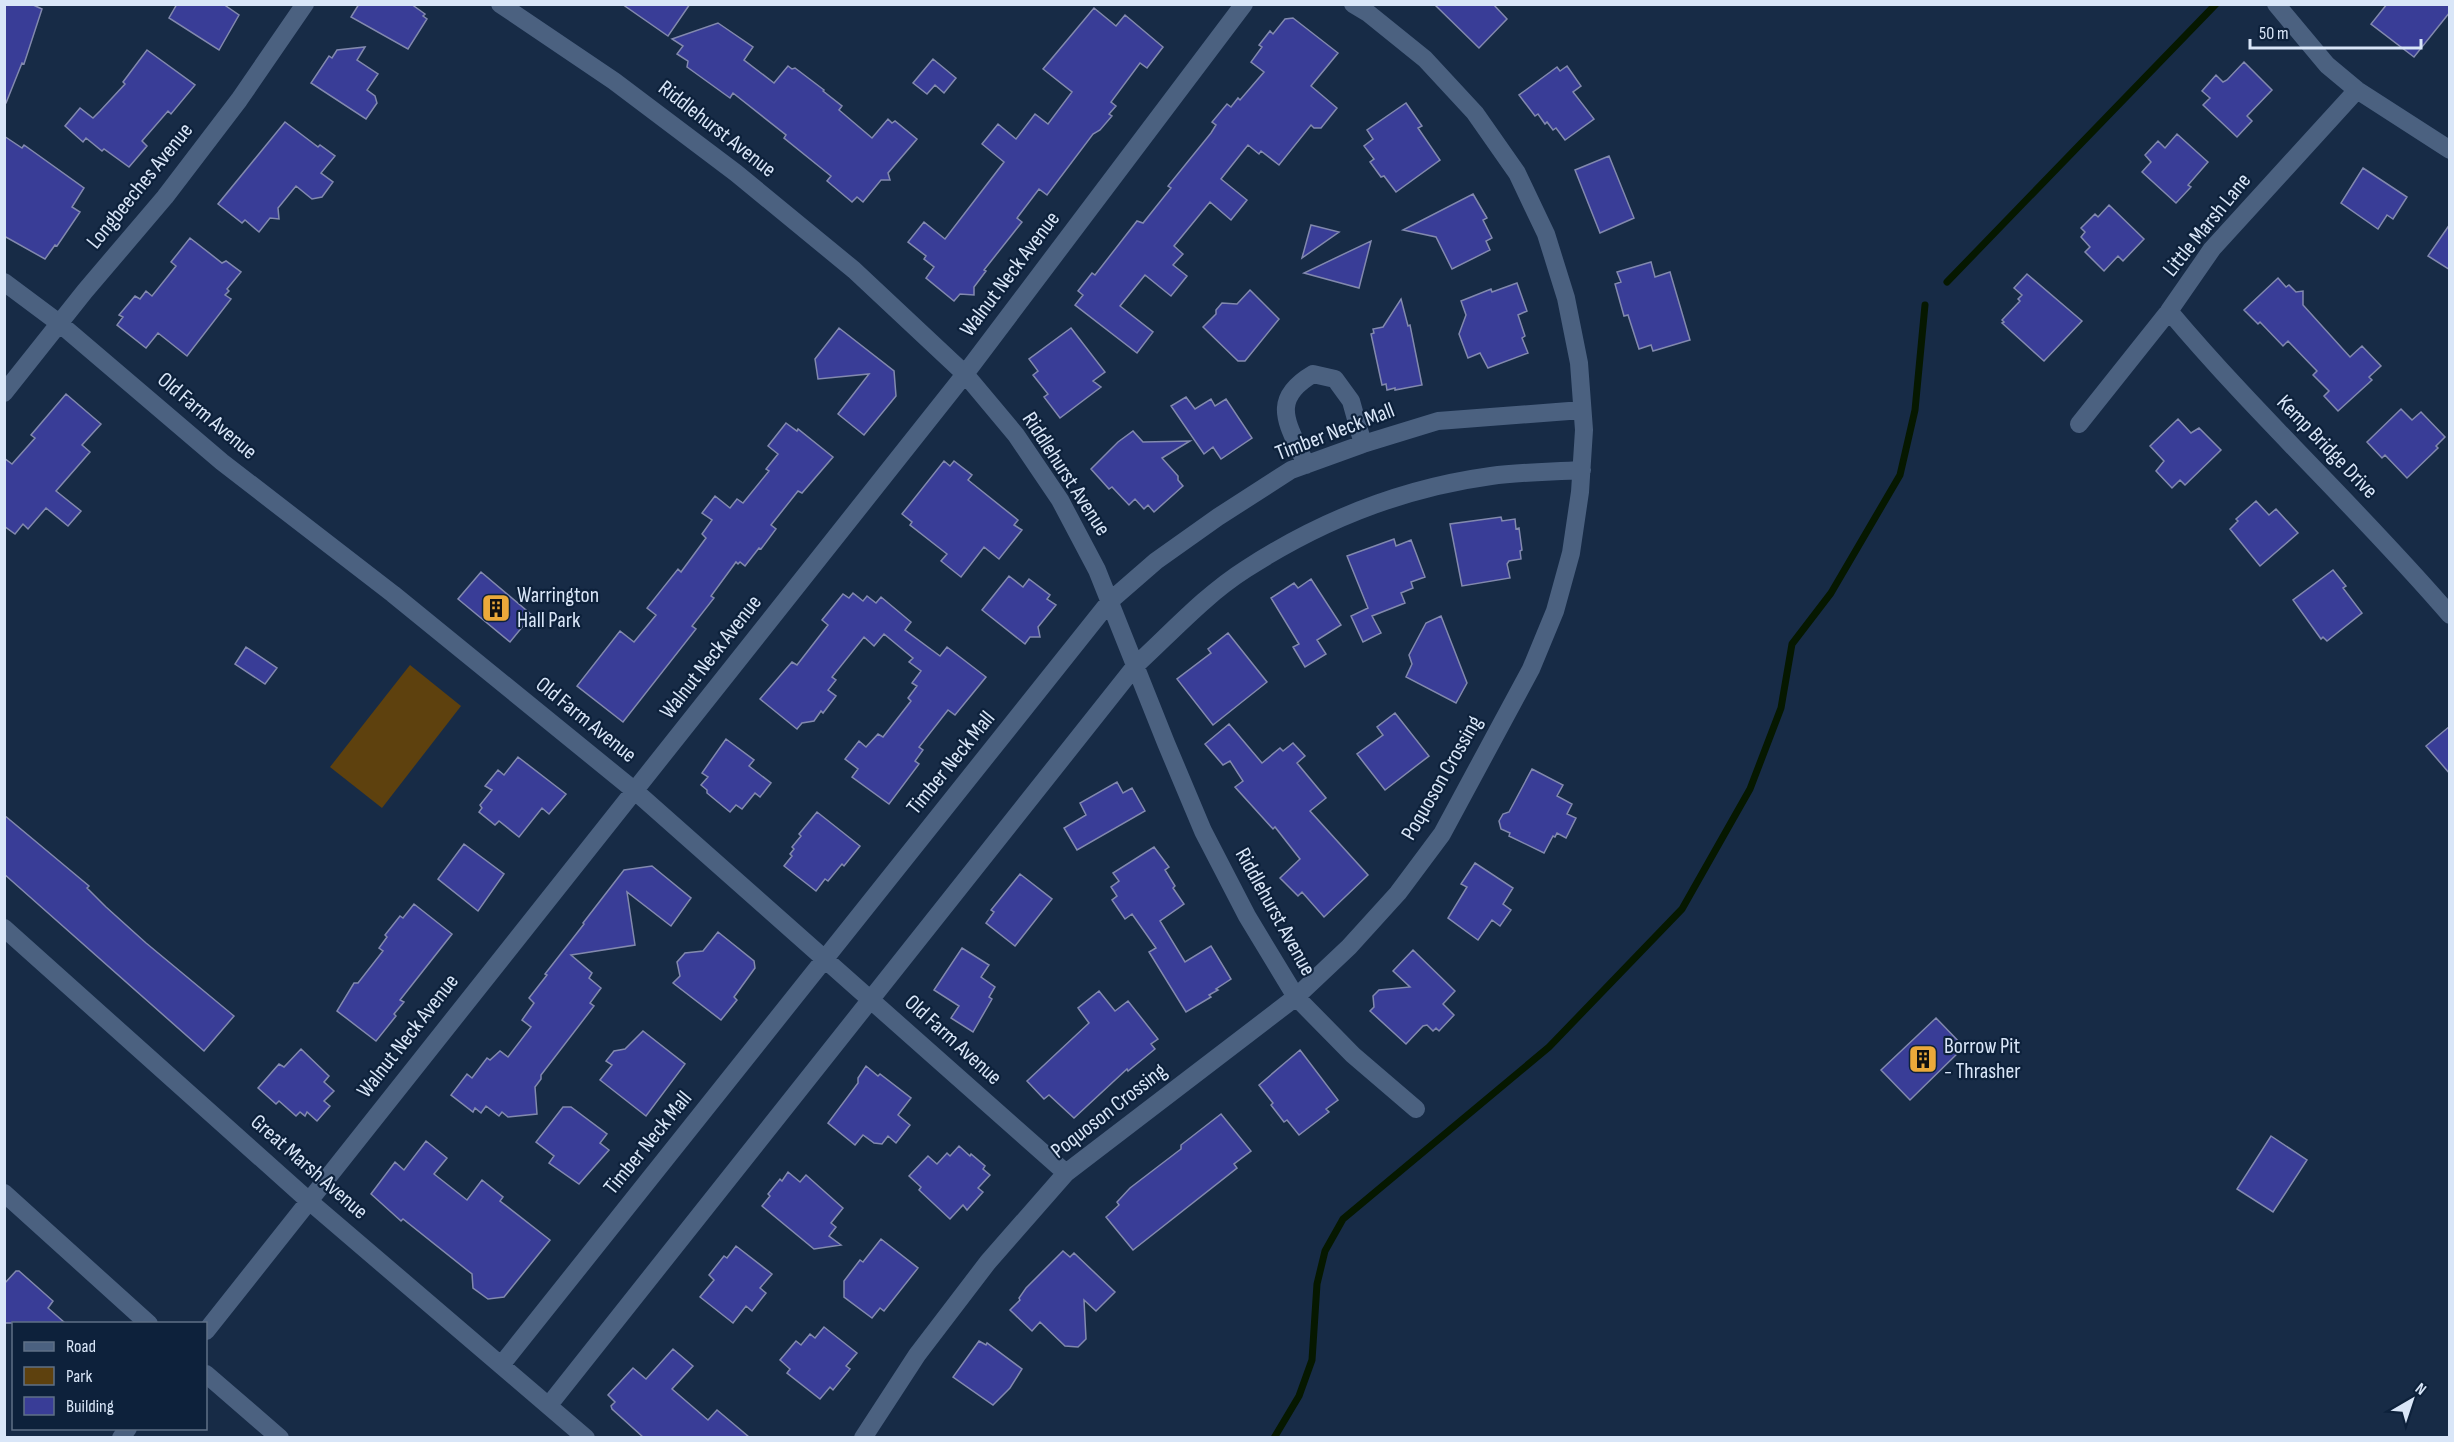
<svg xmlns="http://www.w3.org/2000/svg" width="2454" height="1442" font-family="'Sofia Sans Condensed',sans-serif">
<rect width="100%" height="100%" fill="#172b46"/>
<!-- green -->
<path fill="#5e410e" d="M410 665 461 706 382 808 330 767Z"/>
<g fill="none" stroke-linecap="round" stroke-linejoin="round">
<!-- stream -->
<path stroke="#061800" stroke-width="7" d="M1947 282 2216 4
M1274 1438 1299 1396 1312 1360 1317 1284 1325 1251 1343 1219 1549 1047 1682 909 1750 789 1781 708 1792 644 1831 593 1900 475 1915 410 1925 305"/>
</g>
<!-- building -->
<path fill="#393d97" stroke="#8289ae" stroke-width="1.5" d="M4 4H31L42 9 24 64 22 63 6 103H4Z
M177 4H223L239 15 219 50 169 18Z
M359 4H411L425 14 423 16 427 19 408 49 351 17Z
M622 4H690L668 36Z
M1434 4H1493L1507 19 1479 48Z
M2387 4H2450V12L2414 57 2371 24Z
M1094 8 1116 26 1125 15 1163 47 1147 68 1140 63 1111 102 1116 106 1109 114 1112 116 1100 130 1093 134 1047 195 1039 189 1017 218 1022 222 984 270 986 271 974 287V295L960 294 954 301 926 278 934 267 924 259 926 256 908 242 924 222 945 239 1004 162 982 144 998 124 1016 139 1035 114 1048 124 1072 92 1043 69Z
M1293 18 1338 53 1311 86 1337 108 1321 128H1314L1311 125 1279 165 1261 151 1259 154 1248 145 1221 179 1247 200 1231 220 1210 202 1174 246 1183 254 1173 265 1187 276 1171 296 1145 275 1120 306 1153 332 1137 353 1075 305 1083 295 1078 291 1092 273 1095 275 1137 221 1143 223 1171 188 1168 186 1211 133 1216 125 1212 122 1227 104 1231 107 1238 98 1240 100 1264 72 1251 62 1262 47 1259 45 1270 31 1273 34 1285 19Z
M718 23 753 47 744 60 774 83 788 66 792 69 795 68 824 90 823 91 842 106 839 110 872 138 888 119 892 123 895 121 917 139 888 173 890 180H881L863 202 857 197 852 202 827 181 831 176 784 138 786 135 733 93 730 98 687 67 688 61 677 54 683 46 672 39Z
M365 47 357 60 378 74 367 90 375 96 377 103 366 119 311 83 329 56 332 58 337 50Z
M147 50 195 85 171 114 168 111 142 141 147 146 129 167 104 149 102 151 86 138 83 142 65 126 80 108 93 118 100 111 125 84 123 82Z
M933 59 956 78 944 93 935 85 927 94 913 83Z
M2244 62 2272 90 2247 116 2252 121 2237 137 2203 105 2210 98 2202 91 2216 75 2223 82 2227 80Z
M1567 66 1581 86 1573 92 1594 119 1565 140 1556 128 1553 130 1547 122 1545 124 1538 114 1535 116 1519 95 1557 67 1560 71Z
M1406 103 1422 126 1418 128 1440 160 1396 192 1384 176 1381 177 1370 162 1374 159 1364 146 1373 139 1367 130Z
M285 122 318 147 320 145 335 156 321 173 333 182 322 197 312 199 296 186 278 208 279 219 270 218 259 232 245 220 242 223 218 204Z
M2177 134 2208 162 2188 185 2191 187 2176 203 2142 172 2151 162 2145 155 2158 141 2165 148Z
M4 136 22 148 24 145 84 188 72 207 80 212 57 246 55 245 45 259 4 236Z
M1609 156 1634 218 1600 233 1575 170Z
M2363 168 2407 197 2393 219 2387 215 2378 229 2341 203Z
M1473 194 1487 218 1483 220 1492 238 1486 241 1490 250 1452 269 1436 237 1403 230Z
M2109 205 2144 239 2123 261 2118 256 2104 271 2085 252 2090 247 2081 237 2085 232 2081 228 2095 214 2098 217Z
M2450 224V270L2428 256Z
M1311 225 1339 232 1302 258Z
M190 238 222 263 226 261 241 272 227 289 229 291 225 295 231 299 187 356 158 333 146 348 117 325 123 317 119 315 135 296 140 299 146 291 152 296 176 266 171 262Z
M1371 241 1359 288 1304 273Z
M1651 262 1655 277 1670 272 1690 340 1653 351 1651 345 1639 349 1628 315 1624 316 1615 284 1621 282 1617 272Z
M2027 274 2082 321 2044 361 2002 323 2004 322 2002 320 2020 301 2018 299 2022 295 2014 288Z
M2278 278 2286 287 2289 285 2296 292 2303 291V305L2350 357 2362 346 2381 366 2369 377 2372 380 2338 411 2324 396 2329 391 2313 375 2317 371 2288 341 2283 346 2260 322 2258 324 2244 310Z
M1517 283 1527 311 1518 315 1525 336 1522 338 1528 353 1488 368 1480 353 1468 358 1459 334 1466 315 1461 301 1491 289 1492 292Z
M1250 290 1279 319 1245 361H1238L1203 327 1216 314V310L1222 303 1237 304Z
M1401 299 1408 326 1410 325 1422 385 1395 390V388L1387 390 1386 384 1382 385 1371 334 1374 333 1373 329 1383 327Z
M839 328 894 371 896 396 864 435 838 414 869 374 818 379 815 359Z
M1071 328 1105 372 1093 381 1101 387 1060 418 1044 397 1048 394 1033 375 1038 371 1029 359Z
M66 394 101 424 82 445 90 452 56 491 81 511 68 526 46 508 28 529 23 524 15 534 4 526V458L12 464 35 438 31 435Z
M1186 397 1195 409 1211 399 1215 406 1226 399 1252 438 1221 459 1213 447 1204 454 1171 406Z
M2401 409 2412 420 2421 412 2445 437 2436 446 2438 448 2407 478 2385 455 2382 458 2367 442Z
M2178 419 2191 433 2199 428 2221 450 2185 485 2180 480 2172 488 2156 471 2164 461 2150 446Z
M786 423 797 431 798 429 833 457 802 493 798 491 771 525 776 529 761 549 759 548 745 566 740 562 738 564 736 562 711 596 714 598 692 626 696 629 623 722 577 686 620 631 634 642 656 615 647 608 678 569 681 572 706 538 702 534 712 520 702 513 715 496 730 508 737 499 743 503 769 471 766 469 778 454 768 446Z
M1133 431 1143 442 1190 441 1162 458 1178 476V480L1183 486 1154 512 1148 505 1144 509 1135 499 1129 505 1112 487 1109 489 1091 469 1118 442Z
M944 461 950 466 954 461 972 475 968 480 1018 520 1014 525 1022 530 999 559 984 547 961 577 941 561 947 554 910 525 912 522 902 514Z
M2256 501 2269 515 2276 509 2298 533 2260 566 2230 529 2238 521 2236 519Z
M1501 517 1502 521 1515 519 1516 529 1519 528 1522 550 1520 551 1521 559 1509 561 1507 564 1510 578 1462 586 1450 524Z
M1394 539 1396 546 1411 540 1425 577 1411 582 1413 588 1401 593 1405 603 1372 616 1381 633 1363 642 1351 616 1368 608 1347 556Z
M2333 570 2346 586 2343 588 2362 613 2327 641 2323 637 2321 639 2293 600Z
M481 572 532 615 510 642 458 599Z
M1009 576 1023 587 1029 579 1050 595 1047 599 1056 605 1038 627 1040 637H1030L1025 644 982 610Z
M1311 579 1341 625 1317 640 1326 654 1305 667 1293 647 1299 644 1271 598 1294 583 1298 588Z
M853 593 863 601 867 596 876 603 881 597 911 622 905 630 940 656 947 647 986 677 955 715 948 710 919 747 923 750 915 761 919 764 889 804 852 777 858 769 845 759 859 741 866 747 878 734 883 737 911 701 908 698 917 686 912 683 921 671 909 662 913 658 884 634 874 646 864 637 832 677 836 680 828 690 836 696 823 713 821 711 814 721 802 723 797 729 760 699 792 662 797 665 828 625 822 620 843 594 849 598Z
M1441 616 1467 683 1456 703 1406 677 1412 664 1409 655 1426 623Z
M1228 633 1267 682 1213 725 1177 679 1211 653 1208 649Z
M246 647 277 668 265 684 235 664Z
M1395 713 1429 756 1385 790 1357 754 1383 735 1377 727Z
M1229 724 1262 763 1280 748 1283 751 1293 743 1305 756 1297 763 1326 798 1310 811 1368 875 1324 917 1302 892 1298 896 1280 878 1300 859 1275 827 1273 829 1235 787 1243 781 1230 761 1223 765 1205 744Z
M2450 726V774L2426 746Z
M726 739 754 760 749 766 771 783 760 797 755 793 742 809 736 805 730 812 707 793V790L701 785 708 777 702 773Z
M518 757 566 794 549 814 542 808 519 837 499 821 495 825 479 812 482 808 480 805 492 790 485 786 498 770 504 775Z
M1532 769 1563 785 1557 796 1572 804 1567 814 1576 818 1566 838 1557 833 1555 837 1553 836 1544 853 1509 836 1510 833 1501 829 1499 821 1503 814 1509 812Z
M1117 782 1123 793 1132 788 1145 811 1077 850 1064 828 1086 815 1080 803Z
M817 812 860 846 844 866 842 864 828 881 825 879 816 891 784 866 792 856 790 854 794 849 792 847 801 836 799 834Z
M4 815 89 886 87 888 106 907 146 943 234 1016 204 1051 4 874Z
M464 844 504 874 478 911 438 879Z
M1154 847 1169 867 1165 870 1175 886 1173 888 1184 904 1160 921 1185 962 1211 946 1231 979 1216 989 1218 990 1209 995 1211 997 1186 1012 1149 952 1156 948 1132 914 1125 919 1112 900 1117 896 1111 887 1119 881 1113 873Z
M1475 863 1513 888 1503 904 1511 910 1500 926 1492 920 1478 940 1448 918 1467 887 1461 884Z
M652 866 691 898 671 926 627 892 635 945 571 955 592 973 589 978 601 988 590 1003 594 1006 541 1075V1079L535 1087 537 1114 508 1117 502 1112 499 1116 486 1106 481 1113 475 1108 473 1112 451 1095 467 1074 472 1078 487 1058 490 1060 500 1051 508 1057 531 1027 522 1020 534 1003 529 998 547 975 545 974 584 924 583 923 624 870Z
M1020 874 1052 899 1015 946 986 923 994 912 991 910Z
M414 904 452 934 400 1000 404 1002 394 1014 396 1016 376 1041 337 1011 354 983H358L383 951 379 948 387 937 385 935 400 916 403 918Z
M718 932 754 961 755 968 734 997 737 1000 721 1020 673 983 680 976 677 962 685 953 703 951Z
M962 948 989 965 981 977 995 987 989 997 992 999 973 1032 951 1018 959 1006 934 990Z
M1413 950 1455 991 1443 1004 1454 1015 1439 1031 1436 1028 1433 1031 1427 1025 1423 1026 1406 1044 1370 1011 1374 1007 1373 996 1379 990 1410 987 1393 971Z
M1099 991 1115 1011 1128 1001 1158 1039 1151 1044 1155 1049 1128 1071 1127 1069 1074 1118 1049 1095 1044 1099 1027 1081 1089 1023 1078 1008Z
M1936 1018 1964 1047 1910 1100 1881 1070Z
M643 1031 685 1064 646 1116 600 1080 612 1065 606 1061 614 1051 625 1049Z
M301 1049 329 1076 324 1082 334 1091 324 1101 330 1106 317 1121 307 1112 305 1116 300 1112 296 1116 279 1101 276 1104 258 1088 279 1064 284 1067Z
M1300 1050 1338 1100 1326 1109 1329 1112 1299 1135 1287 1120 1284 1122 1271 1105 1273 1103 1259 1085Z
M866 1066 878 1076 880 1074 911 1098 898 1115 910 1125 896 1143 888 1136 882 1144 874 1143 863 1135 855 1145 828 1123 858 1083V1078Z
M563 1107H571L607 1134 600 1143 609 1150 579 1184 549 1163 554 1156 536 1142Z
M1221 1114 1251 1151 1234 1164 1237 1168 1133 1250 1106 1217 1119 1205 1117 1202 1130 1188 1181 1149V1145Z
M2271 1136 2307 1160 2273 1212 2237 1189Z
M426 1141 447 1158 434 1174 467 1200 482 1180 503 1197 500 1201 550 1240 504 1297 488 1299 473 1288 472 1274 403 1219 401 1221 371 1194 395 1162 404 1170Z
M959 1146 970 1156 971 1154 985 1166 983 1169 990 1175 978 1188 983 1192 967 1210 963 1205 950 1219 919 1190 921 1187 909 1176 928 1156 937 1164 947 1153 950 1156Z
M788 1172 800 1182 806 1175 843 1208 831 1223 836 1227 829 1236 841 1245 814 1249 762 1206 770 1196 768 1194 780 1179 782 1181Z
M881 1239 918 1268 884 1311 880 1308 872 1318 844 1297V1281L860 1260 863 1262Z
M736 1246 772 1274 760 1288 766 1293 752 1311 746 1306 733 1323 700 1297 714 1280 709 1275 724 1256 727 1258Z
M1063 1251 1070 1257 1074 1253 1115 1292 1096 1311 1084 1300 1086 1339 1078 1347 1065 1346 1040 1322 1032 1331 1010 1310 1020 1300 1019 1298 1026 1288Z
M16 1271H19L53 1301 48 1308 65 1323H4V1284Z
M824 1327 857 1353 846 1366 850 1369 833 1390 830 1387 820 1399 787 1373 790 1369 780 1360 796 1341 801 1345 810 1334 815 1338Z
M979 1341 986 1345 987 1343 1022 1369 1010 1388 993 1405 953 1377Z
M673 1349 693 1366 672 1389 708 1420 717 1410 749 1437H643L612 1409 611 1406 615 1402 608 1395 633 1368 646 1379Z"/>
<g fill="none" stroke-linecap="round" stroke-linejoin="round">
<!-- minor -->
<path stroke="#4b6180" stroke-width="18" d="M500 4 614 81 736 173 854 270 965 374 1016 435 1060 500 1097 570 1166 743 1203 831 1247 916 1296 997 1353 1055 1416 1109
M2276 4 2327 65 2357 90 2450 150
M4 282 59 323 222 462 393 594 635 791 1066 1173
M2169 311C2258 417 2360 510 2450 615
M4 393 85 291 165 197 239 100 305 4
M2079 424 2169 311 2212 249 2357 90
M1306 465C1290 426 1267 401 1313 374L1335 379 1351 401 1363 444
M4 928 309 1201 586 1438
M4 1193 149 1324
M206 1331 965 374 1244 4
M502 1364 1110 601 1156 561 1218 517 1291 470 1363 444 1438 421 1582 410
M206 1374 280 1438
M549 1405 1136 665C1171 633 1205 595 1246 569 1320 521 1403 488 1491 476 1520 472 1551 472 1582 470
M121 1438 128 1428
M863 1438 917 1355 988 1262 1066 1173 1296 997 1349 947 1398 893 1442 834 1531 669 1555 611 1571 553 1580 492 1584 430 1579 363 1566 298 1546 234 1517 173 1475 113 1425 59 1368 13 1353 4"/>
</g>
<!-- icons -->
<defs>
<g id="building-square" transform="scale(1.5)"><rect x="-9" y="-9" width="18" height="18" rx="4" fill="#eba93a" stroke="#0d213b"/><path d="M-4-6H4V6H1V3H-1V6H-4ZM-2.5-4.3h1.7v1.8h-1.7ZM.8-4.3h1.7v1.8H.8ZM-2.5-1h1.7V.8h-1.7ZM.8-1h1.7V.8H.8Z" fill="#111"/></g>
</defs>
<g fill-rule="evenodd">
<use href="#building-square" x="496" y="608"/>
<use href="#building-square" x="1923" y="1059"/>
</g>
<g text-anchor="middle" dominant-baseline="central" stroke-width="4.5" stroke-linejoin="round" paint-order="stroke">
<!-- street labels -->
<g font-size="22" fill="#d9e6f8" stroke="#0d213b">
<text transform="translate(717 129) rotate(38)">Riddlehurst Avenue</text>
<text transform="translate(140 186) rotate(-51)">Longbeeches Avenue</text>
<text transform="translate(2207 225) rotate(-51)">Little Marsh Lane</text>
<text transform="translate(1010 274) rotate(-53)">Walnut Neck Avenue</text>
<text transform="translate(207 416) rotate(40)">Old Farm Avenue</text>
<text transform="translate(1335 432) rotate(-21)">Timber Neck Mall</text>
<text transform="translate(2327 447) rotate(46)">Kemp Bridge Drive</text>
<text transform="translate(1066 474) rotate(57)">Riddlehurst Avenue</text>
<text transform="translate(711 657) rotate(-52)">Walnut Neck Avenue</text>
<text transform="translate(586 720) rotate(39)">Old Farm Avenue</text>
<text transform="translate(951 763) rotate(-51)">Timber Neck Mall</text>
<text transform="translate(1442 778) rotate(-60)">Poquoson Crossing</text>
<text transform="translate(1275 912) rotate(61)">Riddlehurst Avenue</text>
<text transform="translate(408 1036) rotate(-52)">Walnut Neck Avenue</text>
<text transform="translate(953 1040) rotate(42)">Old Farm Avenue</text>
<text transform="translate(1109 1111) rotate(-38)">Poquoson Crossing</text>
<text transform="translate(648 1143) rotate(-51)">Timber Neck Mall</text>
<text transform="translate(309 1167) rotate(41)">Great Marsh Avenue</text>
</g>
<!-- poi labels -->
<g font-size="22" fill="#d9e6f8" stroke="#0d213b" text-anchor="start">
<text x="517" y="595">Warrington<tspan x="517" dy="25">Hall Park</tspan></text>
<text x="1944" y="1046">Borrow Pit<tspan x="1944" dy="25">- Thrasher</tspan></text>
</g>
</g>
<!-- border -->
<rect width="2454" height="1442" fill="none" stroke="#d9e6f8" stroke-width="12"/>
<!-- legend -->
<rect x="12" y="1322" width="195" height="108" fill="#0d213b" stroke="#5f7087" stroke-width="1.5"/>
<rect x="24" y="1342" width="30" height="9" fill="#4b6180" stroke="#5f7087" stroke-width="1.5"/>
<text x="66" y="1352" font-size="18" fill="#d9e6f8">Road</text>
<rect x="24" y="1367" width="30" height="18" fill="#5e410e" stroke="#5f7087" stroke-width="1.5"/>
<text x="66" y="1382" font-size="18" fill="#d9e6f8">Park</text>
<rect x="24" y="1397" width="30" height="18" fill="#393d97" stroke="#5f7087" stroke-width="1.5"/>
<text x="66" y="1412" font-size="18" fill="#d9e6f8">Building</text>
<!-- north arrow -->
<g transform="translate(2412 1400) rotate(39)" stroke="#0d213b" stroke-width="4.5" paint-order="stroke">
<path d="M0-4.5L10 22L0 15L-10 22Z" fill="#d9e6f8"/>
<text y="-9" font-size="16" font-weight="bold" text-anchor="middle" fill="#d9e6f8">N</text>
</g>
<!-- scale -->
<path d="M2250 39v9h171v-9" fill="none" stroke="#d9e6f8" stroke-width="3"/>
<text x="2259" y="39" font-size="18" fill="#d9e6f8" stroke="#0d213b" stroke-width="4.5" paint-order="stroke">50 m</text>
</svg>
